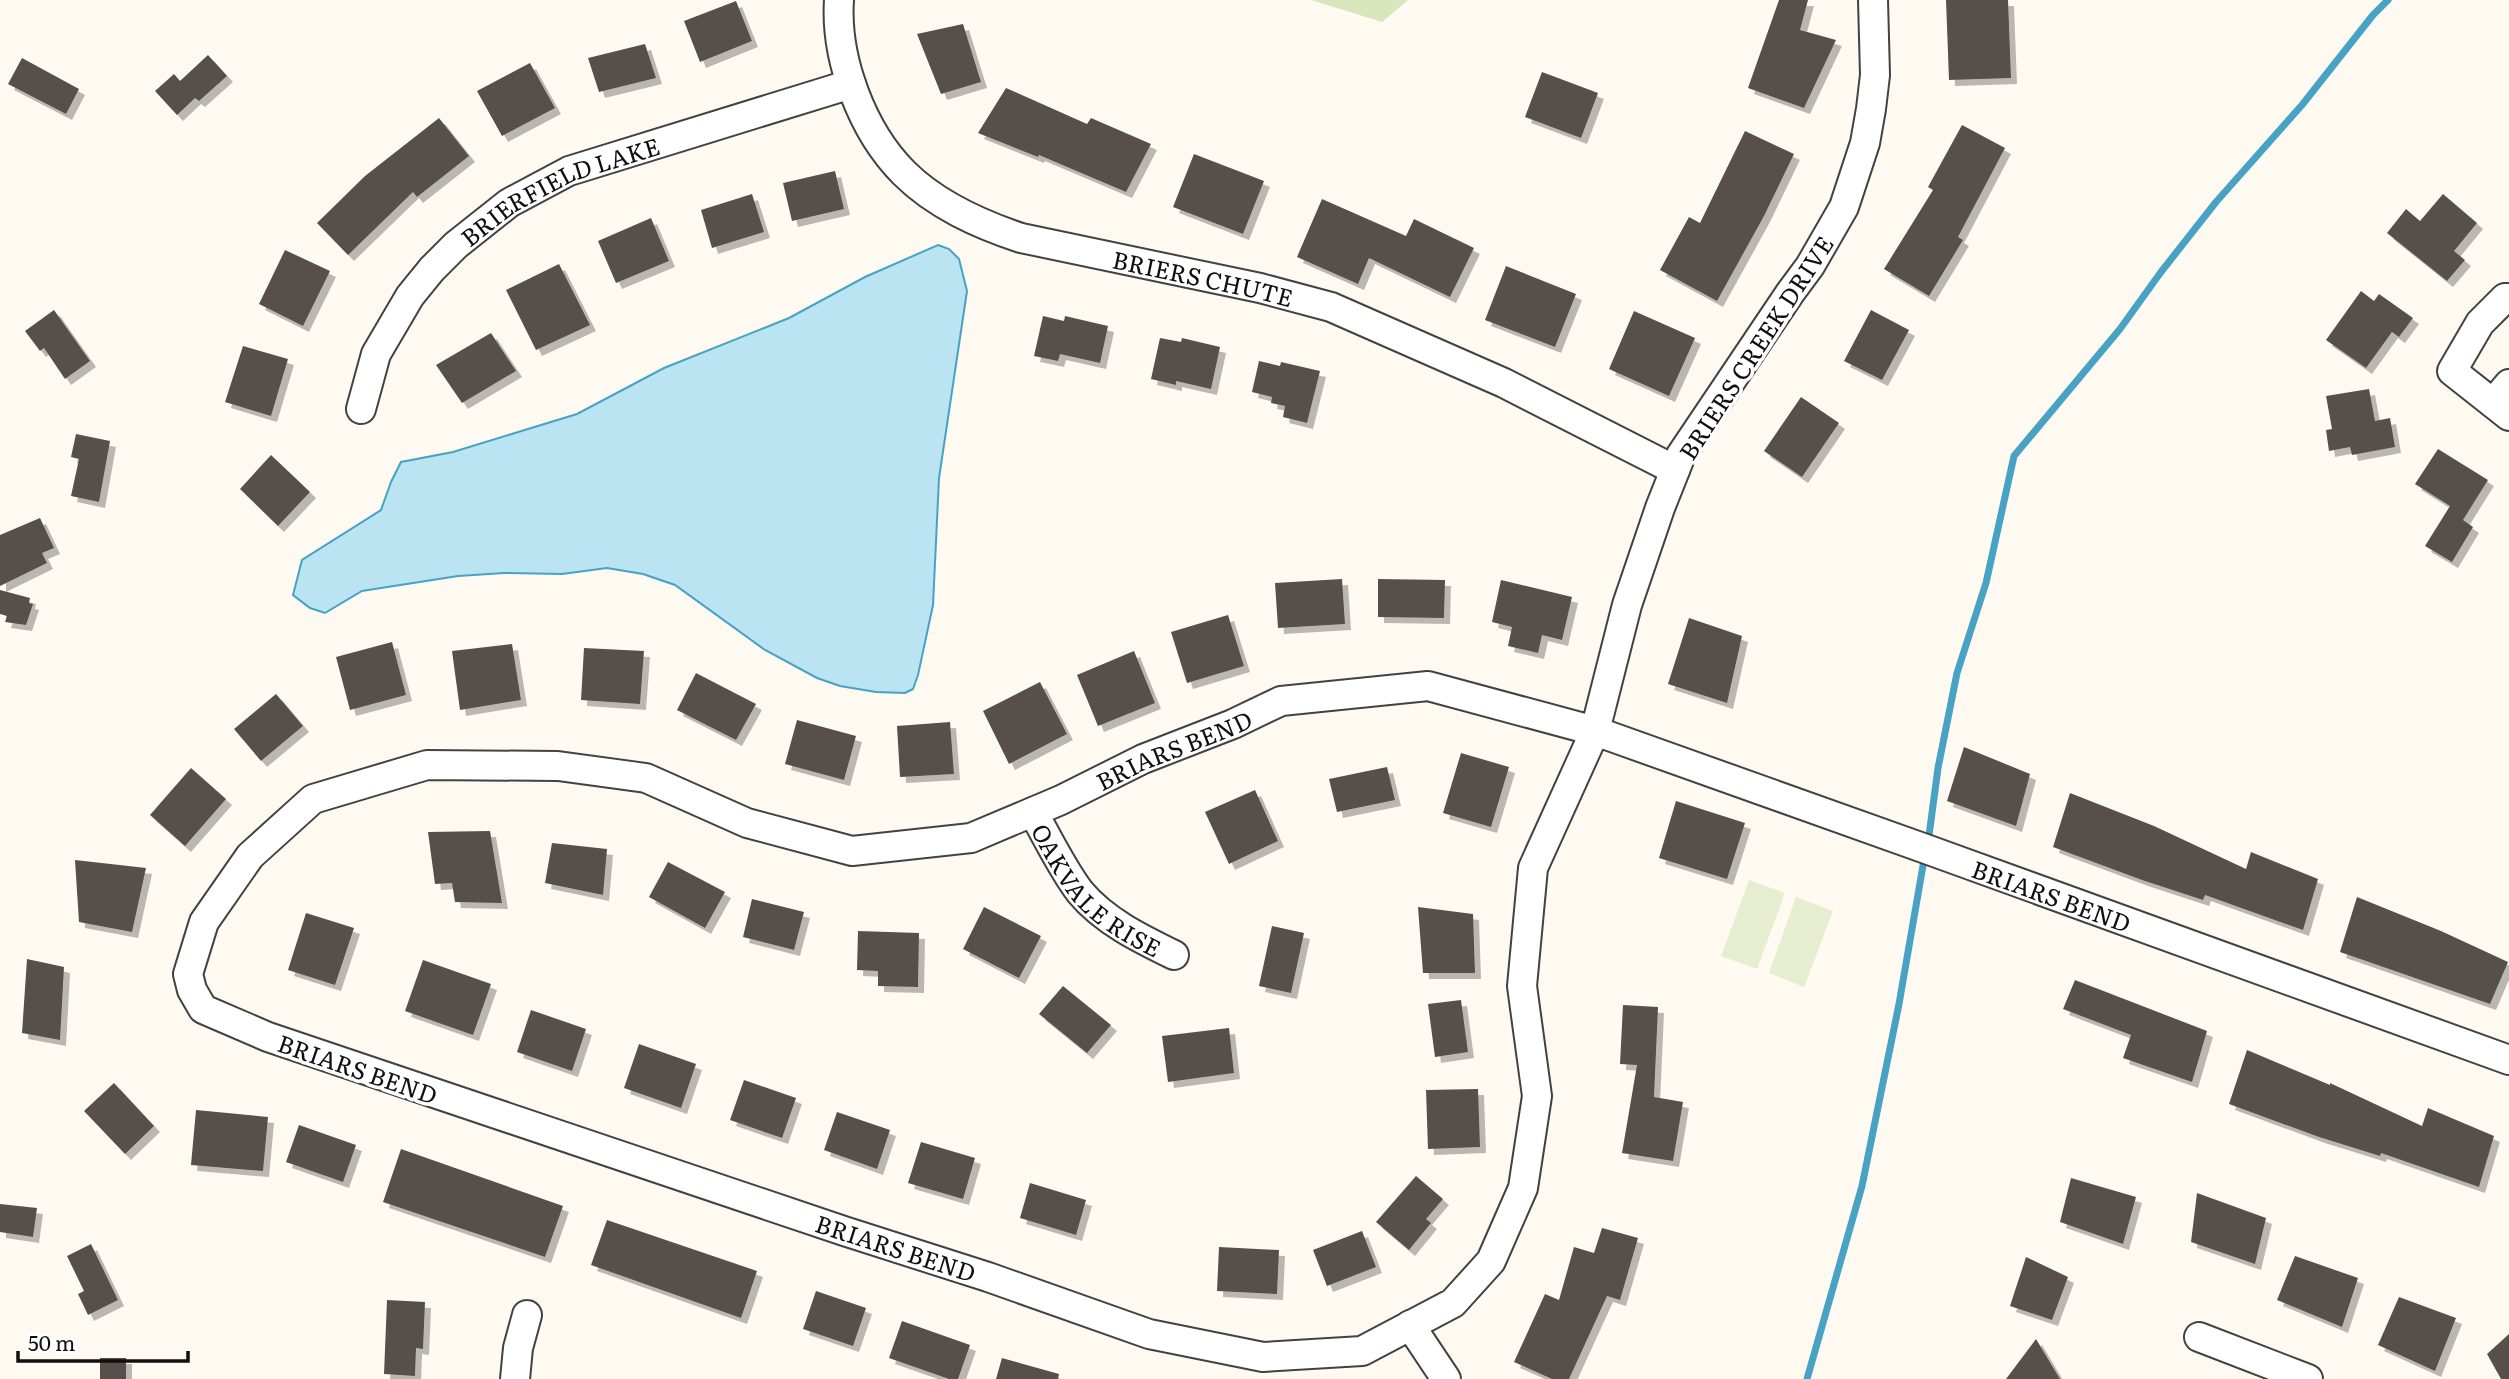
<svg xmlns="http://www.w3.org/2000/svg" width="2509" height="1379" font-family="Literata,serif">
<defs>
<filter id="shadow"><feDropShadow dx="6" dy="6" stdDeviation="0" flood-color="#0004"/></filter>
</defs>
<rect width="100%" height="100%" fill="#fefaf2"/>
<!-- green -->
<path fill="#d8e6be" d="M1311 0H1408L1382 22Z"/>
<!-- pitch -->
<path fill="#e7eecf" d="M1749 880 1785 893 1757 969 1721 956Z
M1796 897 1833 911 1804 987 1769 973Z"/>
<!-- water -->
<path fill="#bae4f1" stroke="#47a2c3" stroke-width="2" d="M938 245 949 249 959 259 967 291 939 478 933 605 918 675 913 689 905 693 876 692 840 686 817 678 765 650 675 585 643 574 607 568 562 574 504 573 458 576 362 591 325 613 310 608 293 595 302 560 381 510 391 482 401 462 453 452 577 414 664 368 789 318 865 277Z"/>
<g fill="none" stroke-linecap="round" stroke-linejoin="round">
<!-- stream -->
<path stroke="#47a2c3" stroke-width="7" d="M1928 843 1938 768 1957 673 1986 583 2014 456 2120 329 2161 272 2216 202 2302 105 2373 15 2388 0
M1807 1379 1862 1186 1899 1004 1925 854"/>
</g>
<!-- building -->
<path fill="#574f4c" filter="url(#shadow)" d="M1779 0H1808L1800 30 1836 40 1804 108 1748 88Z
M1946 0H2008L2011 78 1949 80Z
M736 1 752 41 700 62 684 21Z
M963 24 981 82 941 94 917 34Z
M645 44 656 78 599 92 588 58Z
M208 55 227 76 199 101 195 98 177 115 155 91 174 74 180 81Z
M22 58 79 89 66 114 8 84Z
M530 63 555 108 502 136 477 91Z
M1542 72 1598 93 1581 138 1525 117Z
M1006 88 1087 124 1091 118 1151 144 1126 192 1039 155 1038 157 978 133Z
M439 118 469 156 417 197 413 192 348 255 317 223 365 176Z
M1962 125 2005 148 1958 237 1963 240 1929 296 1884 269 1933 190 1928 187Z
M1745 131 1794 154 1764 216 1717 301 1660 270 1689 217 1700 223Z
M1194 154 1264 181 1243 234 1173 207Z
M835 171 844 209 792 221 783 183Z
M752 194 764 232 712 248 701 210Z
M2443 194 2477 223 2454 251 2465 260 2447 281 2387 233 2406 209 2420 221Z
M1322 199 1406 236 1414 219 1474 248 1450 297 1369 258 1358 284 1297 257Z
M651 218 669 261 616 283 598 241Z
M285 250 330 271 303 326 259 304Z
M559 264 590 325 536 350 506 290Z
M1506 266 1576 294 1555 347 1485 320Z
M2361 291 2374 301 2379 294 2413 318 2399 337 2392 332 2366 368 2326 340Z
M54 310 90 361 65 379 44 348 40 351 25 331Z
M1871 310 1909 330 1882 380 1844 361Z
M1634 311 1695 338 1669 396 1609 369Z
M1043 316 1064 321 1065 316 1108 326 1100 363 1060 354 1058 361 1034 356Z
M491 333 516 371 462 403 436 365Z
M1160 338 1181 342 1182 338 1220 347 1211 389 1176 381V385L1151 379Z
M243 346 288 359 271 416 225 402Z
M1259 361 1280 366 1281 362 1320 371 1307 423 1283 417 1285 406 1271 403 1272 397 1252 392Z
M2369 389 2375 421 2390 418 2395 447 2352 455 2350 447 2329 451 2326 430 2332 429 2326 396Z
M1801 397 1839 423 1802 477 1764 451Z
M76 434 110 441 99 502 71 496 79 459 71 457Z
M2438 449 2488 480 2463 520 2473 527 2452 562 2425 546 2450 506 2415 484Z
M271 455 310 492 278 526 240 489Z
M40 518 54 548 42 553 47 563 0 586V535Z
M1342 579 1345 624 1278 628 1275 583Z
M1378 579 1445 580 1444 618 1378 617Z
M1501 580 1572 597 1562 640 1542 635 1538 653 1508 646 1512 627 1492 622Z
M0 590 30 598 29 603 33 604 26 625 5 622 7 616 0 614Z
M1228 615 1244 666 1187 683 1171 632Z
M1689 618 1742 636 1727 703 1668 684Z
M392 642 406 695 350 710 336 657Z
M512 644 521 700 460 710 452 651Z
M584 648 644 651 640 704 581 700Z
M1134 651 1155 703 1098 726 1077 675Z
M696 673 756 704 736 740 677 710Z
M1040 682 1067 734 1009 764 983 711Z
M276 694 303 726 261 761 234 729Z
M797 720 856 736 844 780 785 764Z
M950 722 954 774 900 777 897 726Z
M1964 747 2030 774 2016 826 1947 801Z
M1461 753 1509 767 1491 827 1443 813Z
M1387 767 1395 800 1337 812 1329 779Z
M191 768 226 799 185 846 150 815Z
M1255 790 1278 841 1229 864 1205 812Z
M2070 793 2154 826 2246 869 2251 852 2318 879 2303 930 2205 895 2203 900 2142 880 2053 847Z
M1676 801 1745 823 1727 879 1659 858Z
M490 831 502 903 455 902 452 883 435 884 428 832Z
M552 843 607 849 603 895 545 883Z
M75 860 146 868 132 932 79 922Z
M668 862 725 892 705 928 649 897Z
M2357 897 2441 931 2508 962 2490 1004 2340 952Z
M752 899 804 912 794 950 743 937Z
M984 907 1041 936 1019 978 963 949Z
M1418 907 1473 914 1475 973H1423Z
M306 913 354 928 335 985 288 970Z
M1272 926 1304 933 1291 993 1259 986Z
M858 931 919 933 918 987 878 986V971L857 970Z
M27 959 64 967 60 1040 22 1033Z
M423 960 491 984 473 1035 405 1011Z
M2075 980 2207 1031 2192 1082 2123 1058 2131 1035 2063 1009Z
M1063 986 1111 1025 1087 1053 1039 1014Z
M1461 1000 1468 1052 1435 1057 1428 1004Z
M1623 1005 1658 1007 1654 1097 1683 1102 1673 1161 1622 1153 1637 1065 1620 1064Z
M531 1010 586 1029 572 1071 517 1052Z
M1229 1028 1234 1073 1168 1082 1162 1036Z
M639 1044 696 1064 681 1108 624 1088Z
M2247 1050 2330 1085V1083L2422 1126 2428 1108 2494 1136 2479 1187 2381 1153 2380 1156 2319 1137 2229 1104Z
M744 1080 796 1098 782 1138 730 1120Z
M114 1083 154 1126 125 1154 84 1111Z
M1478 1089 1480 1147 1428 1149 1426 1090Z
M196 1110 268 1117 263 1171 191 1165Z
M837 1112 890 1130 877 1169 824 1150Z
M299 1125 356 1145 343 1182 286 1162Z
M921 1142 975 1158 963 1199 908 1183Z
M401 1149 563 1206 545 1257 383 1202Z
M1416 1176 1443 1199 1426 1219 1431 1223 1409 1250 1376 1222Z
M2071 1178 2136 1197 2123 1244 2060 1222Z
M1030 1183 1086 1200 1076 1235 1020 1218Z
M2197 1193 2266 1218 2255 1264 2191 1242Z
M0 1204 37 1208 33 1237 0 1232Z
M607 1220 757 1271 741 1318 591 1265Z
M1602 1228 1638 1238 1620 1300 1607 1296 1569 1379H1552L1514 1362 1545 1294 1559 1300 1574 1247 1594 1253Z
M1362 1231 1376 1267 1327 1286 1313 1250Z
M91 1244 118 1300 88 1315 78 1294 84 1291 67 1256Z
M1219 1247 1279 1250 1277 1294 1217 1291Z
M2295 1256 2358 1278 2342 1327 2277 1300Z
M2026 1257 2068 1277 2052 1320 2010 1306Z
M816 1291 866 1308 853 1346 803 1329Z
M2399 1297 2456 1318 2435 1371 2378 1345Z
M387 1300 425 1302 423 1349 416 1348 415 1376 384 1374Z
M902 1321 970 1345 958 1379H949L889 1358Z
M2509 1334V1379H2501L2487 1354Z
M2036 1339 2060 1379H2006Z
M100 1358H126V1379H100Z
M1002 1358 1059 1374 1058 1379H996Z"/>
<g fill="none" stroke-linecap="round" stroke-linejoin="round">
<!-- minor casing -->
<g stroke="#424242" stroke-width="32">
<g id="minor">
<path id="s1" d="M839 0C835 59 862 131 904 173 936 205 979 224 1021 238L1260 288 1331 307 1504 383 1675 470"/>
<path id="s2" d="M1873 0 1875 75 1871 109 1865 143 1844 207 1810 266 1790 293 1681 455 1660 508 1627 605 1595 731 1533 868 1522 986 1537 1096 1523 1188 1491 1261 1453 1303 1362 1351 1263 1357 1149 1334 988 1277 844 1231 268 1037 203 1009 192 990 188 974 204 922 250 856 313 799 427 765 558 766 646 778 747 823 852 851 971 838 1061 800 1143 759 1233 724 1281 701 1428 686 1595 731 1926 849 2509 1060"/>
<path d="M2509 298H2505L2480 323 2452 371 2509 416"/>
<path d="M2493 403 2509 384"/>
<path id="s3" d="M361 409 376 354 410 296 432 269 456 245 509 203 569 171 851 84"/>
<path id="s4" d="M1033 812C1047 837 1063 870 1080 892 1104 921 1141 939 1174 955"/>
<path d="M1410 1325 1446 1379"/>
<path d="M2199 1337 2308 1379"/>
<path d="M515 1379 518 1348 527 1315"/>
</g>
</g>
<!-- minor -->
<use href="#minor" stroke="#fff" stroke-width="28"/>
</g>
<g text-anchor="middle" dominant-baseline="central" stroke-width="7" stroke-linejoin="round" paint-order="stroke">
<!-- street labels -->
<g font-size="24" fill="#0f0f0f" stroke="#fff">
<text stroke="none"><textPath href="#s3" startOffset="312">BRIERFIELD LAKE</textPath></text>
<text stroke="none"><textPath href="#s1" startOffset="511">BRIERS CHUTE</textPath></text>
<text transform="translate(1755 347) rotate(-57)">BRIERS CREEK DRIVE</text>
<text stroke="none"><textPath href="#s2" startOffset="3883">BRIARS BEND</textPath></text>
<text stroke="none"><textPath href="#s4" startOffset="103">OAKVALE RISE</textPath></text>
<text stroke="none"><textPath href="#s2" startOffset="4807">BRIARS BEND</textPath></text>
<text transform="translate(358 1068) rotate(19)">BRIARS BEND</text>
<text transform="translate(896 1247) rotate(18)">BRIARS BEND</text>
</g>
</g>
<!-- scale -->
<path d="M18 1351v10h170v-10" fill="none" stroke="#0f0f0f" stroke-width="3.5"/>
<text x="28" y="1351" font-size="21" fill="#0f0f0f" stroke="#ffffff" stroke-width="5" paint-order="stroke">50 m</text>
</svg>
